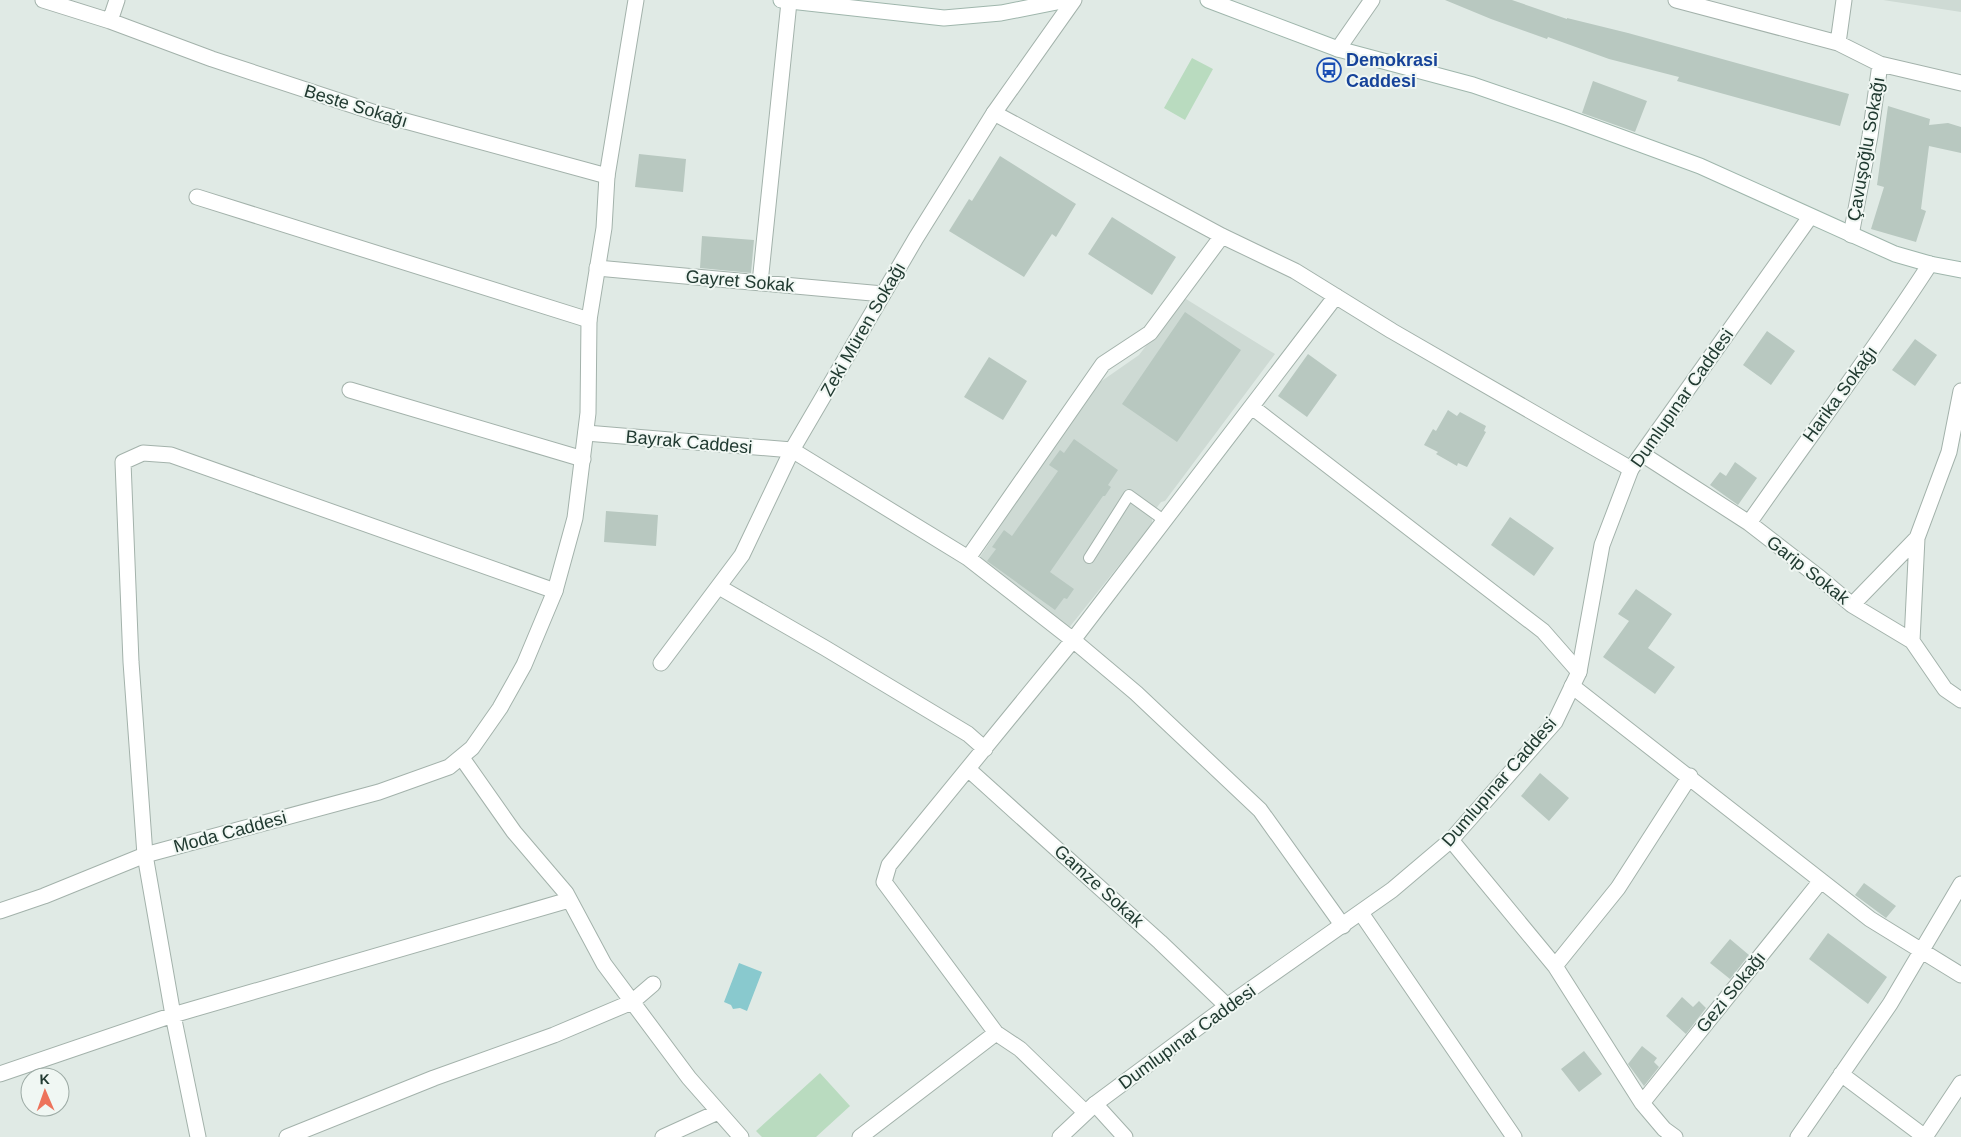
<svg xmlns="http://www.w3.org/2000/svg" width="1961" height="1137" font-family="Helvetica,sans-serif">
<rect width="100%" height="100%" fill="#e0eae5"/>
<!-- built -->
<path fill="#cedad4" d="M1883 0H1961V12Z
M1186 299 1275 354 1165 501 1161 502 1152 514V524L1068 629 976 563 1093 387 1139 355 1179 303Z"/>
<!-- green -->
<path fill="#b9dbbf" d="M1192 58 1213 69 1185 120 1164 108Z
M820 1073 850 1106 816 1137H762L756 1131Z"/>
<!-- water -->
<path fill="#89c9ce" d="M739 963 762 972 747 1011 740 1008 733 1009 731 1005 724 1002Z"/>
<!-- building -->
<path fill="#b8c8c0" d="M1445 0H1512L1567 19V18L1628 33 1849 94 1840 126 1677 81 1679 77 1609 59 1548 37 1547 39 1491 19Z
M1593 81 1647 101 1635 132 1582 113Z
M1888 106 1930 119 1929 125 1948 123 1961 127V153L1929 146 1921 209 1926 211 1916 242 1871 229 1884 187 1877 185Z
M639 154 686 159 683 192 635 187Z
M1000 156 1076 204 1056 237 1052 234 1024 277 949 231 969 199 972 201Z
M1112 217 1176 257 1152 295 1088 254Z
M702 236 754 240 751 273 700 268Z
M1185 312 1241 350 1177 442 1122 404Z
M1767 331 1795 351 1771 385 1743 365Z
M1915 339 1937 355 1915 386 1892 370Z
M1308 354 1337 375 1307 417 1278 396Z
M989 357 1027 381 1003 420 964 397Z
M1448 410 1457 416 1460 412 1486 426 1484 431 1486 432 1467 467 1458 463 1457 466 1436 454 1438 452 1424 445 1433 429 1436 431Z
M1074 439 1118 470 1108 485 1111 487 1105 496H1103L1050 572 1074 589 1067 599 1064 598 1055 610 987 561 996 549 992 547 1004 530 1012 536 1058 471 1049 465 1060 450 1064 453Z
M1735 462 1757 478 1738 505 1710 485 1720 472 1726 476Z
M606 511 658 515 656 546 604 542Z
M1510 517 1554 548 1534 576 1491 545Z
M1636 589 1672 614 1648 648 1675 667 1655 694 1603 657 1629 621 1618 614Z
M1540 773 1569 798 1549 821 1521 796Z
M1864 883 1896 906 1886 918 1855 895Z
M1828 933 1887 977 1868 1004 1809 959Z
M1730 939 1749 955 1730 979 1710 963Z
M1682 997 1693 1007 1699 1001 1706 1008 1686 1034 1666 1016Z
M1642 1046 1657 1058 1654 1062 1659 1067 1644 1086 1628 1064Z
M1584 1051 1602 1074 1579 1092 1561 1069Z"/>
<g fill="none" stroke-linecap="round" stroke-linejoin="round">
<!-- service casing -->
<g stroke="#a3b2ab" stroke-width="12">
<path id="service" d="M1089 558 1129 495 1165 521"/>
</g>
<!-- minor casing -->
<g stroke="#a3b2ab" stroke-width="17">
<path id="minor" d="M43 0 110 21 212 59 376 113 607 176
M1676 0 1838 43 1880 64 1961 83
M110 21 117 0
M1838 43 1844 0
M994 113 1222 236 1295 271 1392 331 1631 469
M197 197 589 320
M1851 235 1870 136 1880 64
M597 268 883 294
M760 283 789 2
M350 390 583 459
M1252 407 1543 631 1579 672
M586 433 792 450 968 558 1073 640 1136 693 1260 810 1343 926
M1642 454 1749 523 1820 578 1852 605 1912 641 1945 689 1961 700
M1749 523C1809 437 1873 352 1930 264
M968 558 1103 364 1150 333 1222 236
M719 587 825 648 968 734 985 749
M1852 605 1917 538 1949 452 1961 391
M1912 641 1917 538
M1572 686 1870 919 1961 975
M462 758 514 832 566 893 604 964 689 1078 741 1137
M968 769 1160 942 1227 1006
M1451 840 1555 966 1642 1103 1664 1129 1675 1137
M1361 913 1514 1137
M1555 966 1618 888 1690 776
M0 1074 173 1015 145 855 131 662 123 462 143 453 171 455 555 591
M1841 1074 1925 1137
M1642 1103 1820 882
M1095 1104 1125 1137
M1085 1112 1020 1049 996 1033 884 882 889 865 1073 640 1336 296
M198 1137 173 1015 569 900
M287 1137 434 1078 554 1035 632 1002 653 984
M663 1137 718 1112
M860 1137 996 1033
M1798 1137 1890 1004 1961 884
M1925 1137 1961 1083"/>
</g>
<!-- tertiary casing -->
<g stroke="#a3b2ab" stroke-width="17">
<path id="tertiary" d="M1338 49 1372 0
M661 663 742 555 792 450 916 238 994 113 1074 0
M0 911 44 896 145 855 379 792 449 767 472 748 500 708 524 665 555 591 575 518 588 413 589 320 604 228 607 176 636 0
M1060 1137 1095 1104 1227 1006 1392 890 1451 840 1555 722 1579 672 1602 545 1631 469 1810 217"/>
</g>
<!-- secondary casing -->
<g stroke="#9fb6ac" stroke-width="17">
<path id="secondary" d="M781 0 944 18 1001 13 1067 0
M1208 0 1338 49 1473 85 1566 117 1700 166 1895 254 1930 264 1961 270"/>
</g>
<!-- service -->
<use href="#service" stroke="#fff" stroke-width="10"/>
<!-- minor -->
<use href="#minor" stroke="#fff" stroke-width="15"/>
<!-- tertiary -->
<use href="#tertiary" stroke="#fff" stroke-width="15"/>
<!-- secondary -->
<use href="#secondary" stroke="#fff" stroke-width="15"/>
</g>
<!-- icons -->
<defs>
<g id="bus-ring" transform="scale(1.25)"><circle r="9.5" fill="#f0f7f3" stroke="#1a4fb4" stroke-width="1.5"/><path d="M-5-6H5V4H4V6H2V4H-2V6H-4V4H-5ZM-3.5-4V0h7V-4ZM-3.5 1.2v1.5H-2V1.2ZM2 1.2v1.5H3.5V1.2Z" fill="#1a4fb4"/></g>
</defs>
<g fill-rule="evenodd">
<use href="#bus-ring" x="1329" y="70"/>
</g>
<g text-anchor="middle" dominant-baseline="central" stroke-width="4" stroke-linejoin="round" paint-order="stroke">
<!-- transit labels -->
<g font-size="18" font-weight="bold" fill="#164399" stroke="#f0f7f3" text-anchor="start">
<text x="1346" y="60">Demokrasi<tspan x="1346" dy="21">Caddesi</tspan></text>
</g>
<!-- street labels -->
<g font-size="18" fill="#213a31" stroke="#f0f7f3">
<text transform="translate(356 106) rotate(17)">Beste Sokağı</text>
<text transform="translate(1866 149) rotate(-80)">Çavuşoğlu Sokağı</text>
<text transform="translate(740 281) rotate(5)">Gayret Sokak</text>
<text transform="translate(863 329) rotate(-60)">Zeki Müren Sokağı</text>
<text transform="translate(1840 394) rotate(-54)">Harika Sokağı</text>
<text transform="translate(1682 398) rotate(-55)">Dumlupınar Caddesi</text>
<text transform="translate(689 442) rotate(5)">Bayrak Caddesi</text>
<text transform="translate(1808 570) rotate(38)">Garip Sokak</text>
<text transform="translate(1499 782) rotate(-49)">Dumlupınar Caddesi</text>
<text transform="translate(230 832) rotate(-15)">Moda Caddesi</text>
<text transform="translate(1099 886) rotate(42)">Gamze Sokak</text>
<text transform="translate(1731 992) rotate(-51)">Gezi Sokağı</text>
<text transform="translate(1187 1037) rotate(-36)">Dumlupınar Caddesi</text>
</g>
</g>
<!-- north arrow -->
<g transform="translate(45 1092) rotate(358)"><circle r="24" fill="#f0f7f3" stroke="#9daba5"/>
<path d="M0-4L9 19L0 12L-9 19Z" fill="#ed735b"/>
<text y="-8" font-size="14" font-weight="bold" text-anchor="middle" fill="#213a31">K</text>
</g>
</svg>
